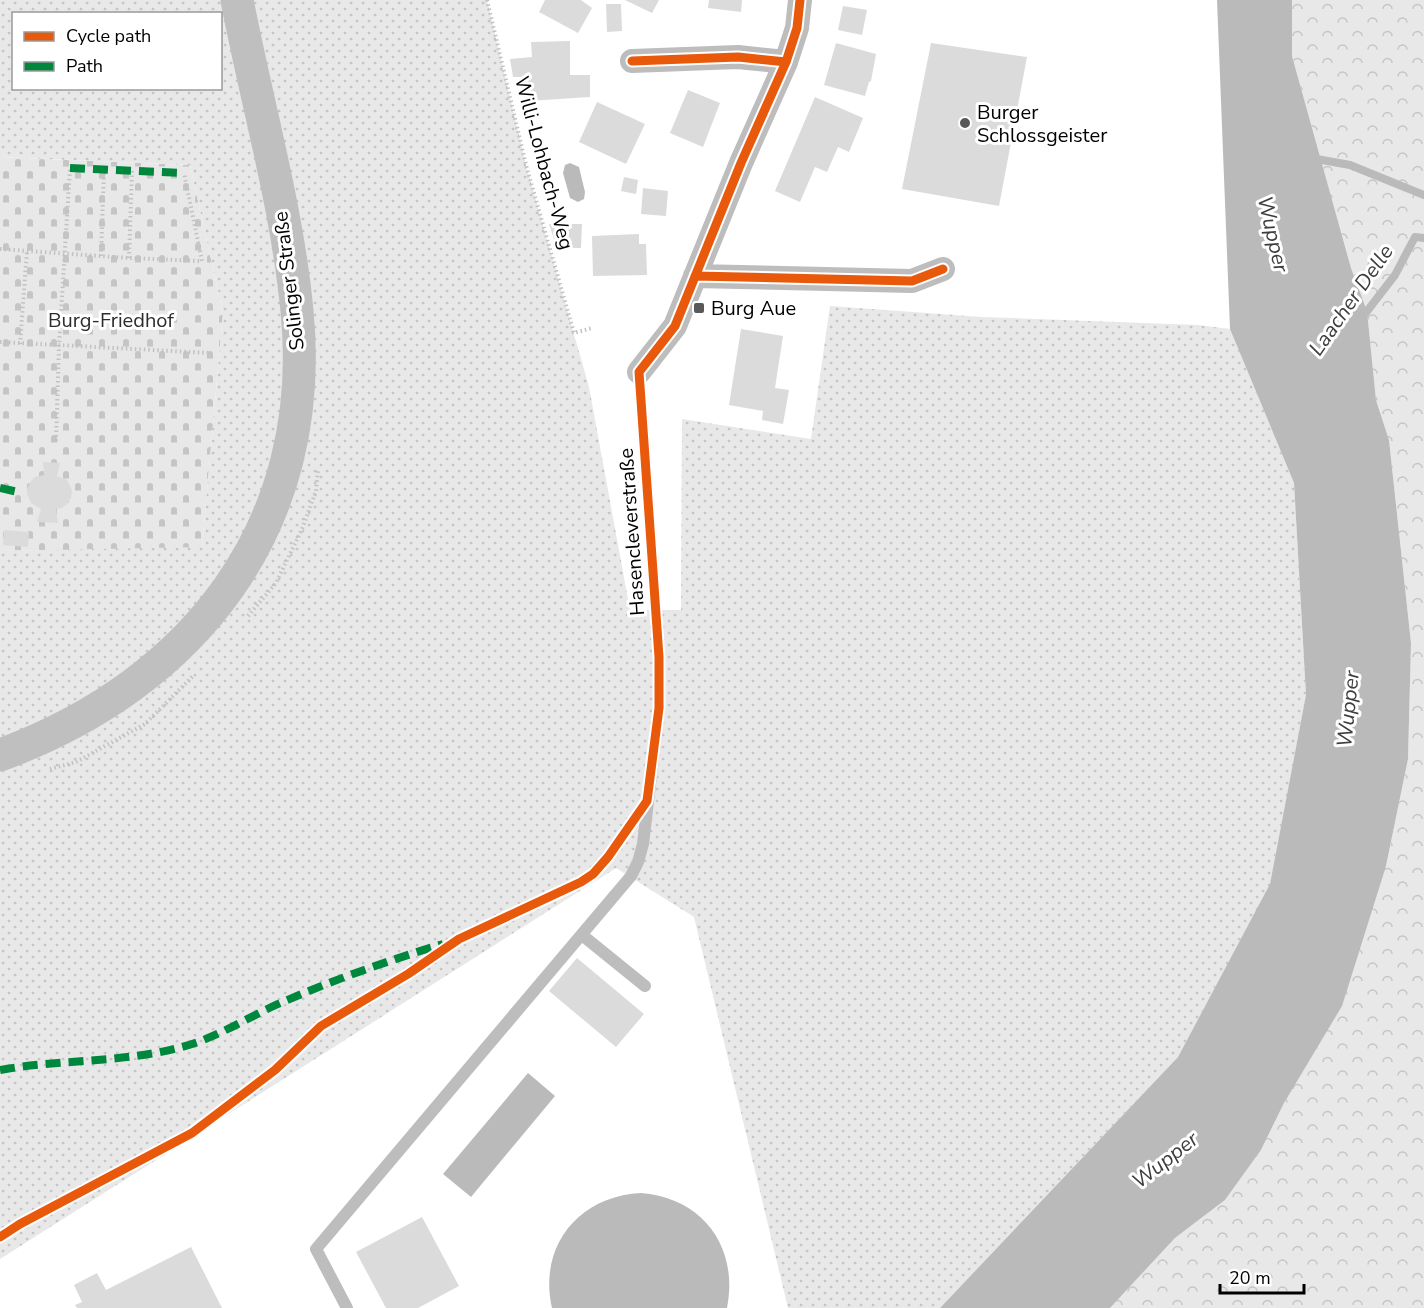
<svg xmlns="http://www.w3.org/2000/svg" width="1424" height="1308" font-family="'Nunito Sans',sans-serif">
<defs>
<pattern id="forest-crowns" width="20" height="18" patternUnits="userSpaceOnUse" patternTransform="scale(1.5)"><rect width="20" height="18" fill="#e8e8e8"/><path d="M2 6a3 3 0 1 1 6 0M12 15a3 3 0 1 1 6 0" fill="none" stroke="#c5c5c5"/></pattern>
<pattern id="cemetery-stones" width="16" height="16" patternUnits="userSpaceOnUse" patternTransform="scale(1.5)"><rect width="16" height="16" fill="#e8e8e8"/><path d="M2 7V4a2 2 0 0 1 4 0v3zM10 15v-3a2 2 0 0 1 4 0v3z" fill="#c5c5c5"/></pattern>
<pattern id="park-dots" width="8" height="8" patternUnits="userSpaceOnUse" patternTransform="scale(1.5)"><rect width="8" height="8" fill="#e8e8e8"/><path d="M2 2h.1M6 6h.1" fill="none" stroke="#c5c5c5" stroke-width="1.8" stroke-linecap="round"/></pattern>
</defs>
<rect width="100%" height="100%" fill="#fff"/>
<!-- forest -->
<path fill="url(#forest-crowns)" d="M1292 0H1424V1308H1110L1175 1238 1225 1200 1261 1150 1284 1103 1386 866 1408 759 1411 643 1389 440 1376 400 1367 311 1351 268 1292 56Z"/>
<!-- cemetery -->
<path fill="url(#cemetery-stones)" d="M0 157 190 165 223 313 202 548 0 551Z"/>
<!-- park -->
<path fill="url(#park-dots)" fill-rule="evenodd" d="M0 0H487L526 165 589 387 630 610H681L682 419 811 439 830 306 982 317 1198 325 1230 329 1294 483 1306 696 1270 885 1178 1057 940 1308H788L694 917 616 868 0 1259V551L202 547 223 313 190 165 0 157ZM14 14H220V88H14Z"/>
<!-- water -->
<path fill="#bababa" d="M1217 0H1292V56L1351 268 1367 311 1376 400 1389 440 1411 643 1408 759 1386 866 1342 1006 1284 1103 1261 1150 1225 1200 1175 1238 1110 1308H940L1178 1057 1270 884 1306 695 1294 483 1230 329Z
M570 163 579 167 585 192 584 199 578 202 570 198 563 173 565 165Z
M528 1073 555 1096 471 1197 443 1174Z
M641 1193C703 1198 739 1247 727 1308H552C538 1247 578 1196 641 1193Z"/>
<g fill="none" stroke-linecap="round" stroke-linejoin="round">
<!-- stream -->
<path stroke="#bababa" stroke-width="8" d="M1311 158 1350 165 1424 195
M1361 319 1395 275 1415 237 1424 238"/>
</g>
<!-- building -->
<path fill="#dbdbdb" d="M545 0H581L592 8 578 33 539 12Z
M625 0H659L652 13Z
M709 0H742L741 12 708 8Z
M606 4H621L622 31 607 32Z
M843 6 867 10 862 35 838 30Z
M570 41V75H590V97L528 101V77H513L510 59 532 57 531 42Z
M836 43 876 54 871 81 869 82 865 96 824 85Z
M931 43 1027 57 999 206 902 189Z
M688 90 720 103 703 147 670 133Z
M815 97 863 118 849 152 838 147 827 172 815 167 800 202 775 191Z
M597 102 645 124 626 164 579 142Z
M624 177 638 180 636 194 621 191Z
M643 188 668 191 666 216 641 214Z
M549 224H582L581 248H557Z
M639 234V244H646L647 275 593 276 592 236Z
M741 329 783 336 775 388 789 390 783 424 762 420 763 411 729 405Z
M43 462 60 463 57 476 67 480 72 490 71 498 67 504 62 508 56 509 58 523 37 522 41 509 31 503 27 494V489L31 481 35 477 44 475Z
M4 530 29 532 28 547 3 545Z
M577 958 644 1014 616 1047 549 991Z
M422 1217 459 1286 418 1308H386L356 1252Z
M191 1247 222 1308H77L75 1305 82 1302 74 1285 97 1273 106 1290Z"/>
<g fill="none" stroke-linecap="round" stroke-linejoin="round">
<!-- path -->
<path stroke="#c2c2c2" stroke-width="4" stroke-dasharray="1.5 3" stroke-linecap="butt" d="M487 0 526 165 574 333 592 328
M0 249 129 258 202 261 184 173
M101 256 104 170
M129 258 132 171
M0 342 210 353
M20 344 27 251
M56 441 59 346 70 168
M248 616 276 583 302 529 316 491 318 469
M50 769 76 762 145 724 194 675"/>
<!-- service -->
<path stroke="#bdbdbd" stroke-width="12" d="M582 935 645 986
M347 1308 316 1249 631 876 638 862 643 844 659 708V657L639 372"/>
<!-- minor -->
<path stroke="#bdbdbd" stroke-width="24" d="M632 61 738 57 786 62
M695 276 912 281 943 269
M639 372 675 326 741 163 786 62 797 28 800 0"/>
<!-- secondary -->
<path stroke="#bfbfbf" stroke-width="33" d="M0 755C196 683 318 524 297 311 287 206 257 104 237 0"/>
<!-- quiet -->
<path stroke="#00873e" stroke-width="8" stroke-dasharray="15 8" stroke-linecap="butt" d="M70 168 184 173
M0 488 18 492
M0 1070C66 1058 134 1064 198 1042 228 1031 256 1013 285 1001 336 979 390 960 443 944"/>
<!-- cycleway casing -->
<g stroke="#fff" stroke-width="13">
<path id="cycleway" d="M632 61 738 57 786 62
M695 276 912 281 943 269
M0 1237 20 1224 192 1133 275 1070 321 1026 408 974 459 939 581 882 593 874 608 857 647 801 659 708V657L639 372 675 326 741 163 786 62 797 28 800 0"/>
</g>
<!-- cycleway -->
<use href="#cycleway" stroke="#e8590c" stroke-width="9"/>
</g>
<!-- markers -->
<g fill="#595959" stroke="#fff" stroke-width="2">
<circle cx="965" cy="123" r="6"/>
<rect x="693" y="302" width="12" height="12" rx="3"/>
</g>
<g text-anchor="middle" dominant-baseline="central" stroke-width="6" stroke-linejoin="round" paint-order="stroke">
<!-- poi labels -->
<g font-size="20" fill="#000" stroke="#fff" text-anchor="start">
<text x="977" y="112">Burger<tspan x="977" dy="23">Schlossgeister</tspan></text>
<text x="711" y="308">Burg Aue</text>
</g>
<!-- street labels -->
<g font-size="20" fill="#000" stroke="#fff">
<text transform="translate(544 163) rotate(75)">Willi-Lohbach-Weg</text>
<text transform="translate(289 281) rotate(-97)">Solinger Straße</text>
<text transform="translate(632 532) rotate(-94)">Hasencleverstraße</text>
</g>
<!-- park labels -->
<g font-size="20" fill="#2c2c2c" stroke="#fff">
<text x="111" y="320">Burg-Friedhof</text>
</g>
<!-- water labels -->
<g font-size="21" font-style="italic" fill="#3d3d3d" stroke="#fff">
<text transform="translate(1273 234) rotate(77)">Wupper</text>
<text transform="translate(1351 300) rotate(-55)">Laacher Delle</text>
<text transform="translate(1348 709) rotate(-84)">Wupper</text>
<text transform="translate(1165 1160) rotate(-38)">Wupper</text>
</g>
</g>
<!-- legend -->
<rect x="12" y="12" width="210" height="78" fill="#ffffff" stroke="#999999" stroke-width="1.5"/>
<rect x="24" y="32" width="30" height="9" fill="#e8590c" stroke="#999999" stroke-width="1.5"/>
<text x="66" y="42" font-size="18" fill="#000000">Cycle path</text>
<rect x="24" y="62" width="30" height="9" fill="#00873e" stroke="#999999" stroke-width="1.5"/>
<text x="66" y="72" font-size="18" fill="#000000">Path</text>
<!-- scale -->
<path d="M1220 1284v9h84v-9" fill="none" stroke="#000000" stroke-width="3"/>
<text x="1229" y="1284" font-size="18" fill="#000000" stroke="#ffffff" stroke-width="4.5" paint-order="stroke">20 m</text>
</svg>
